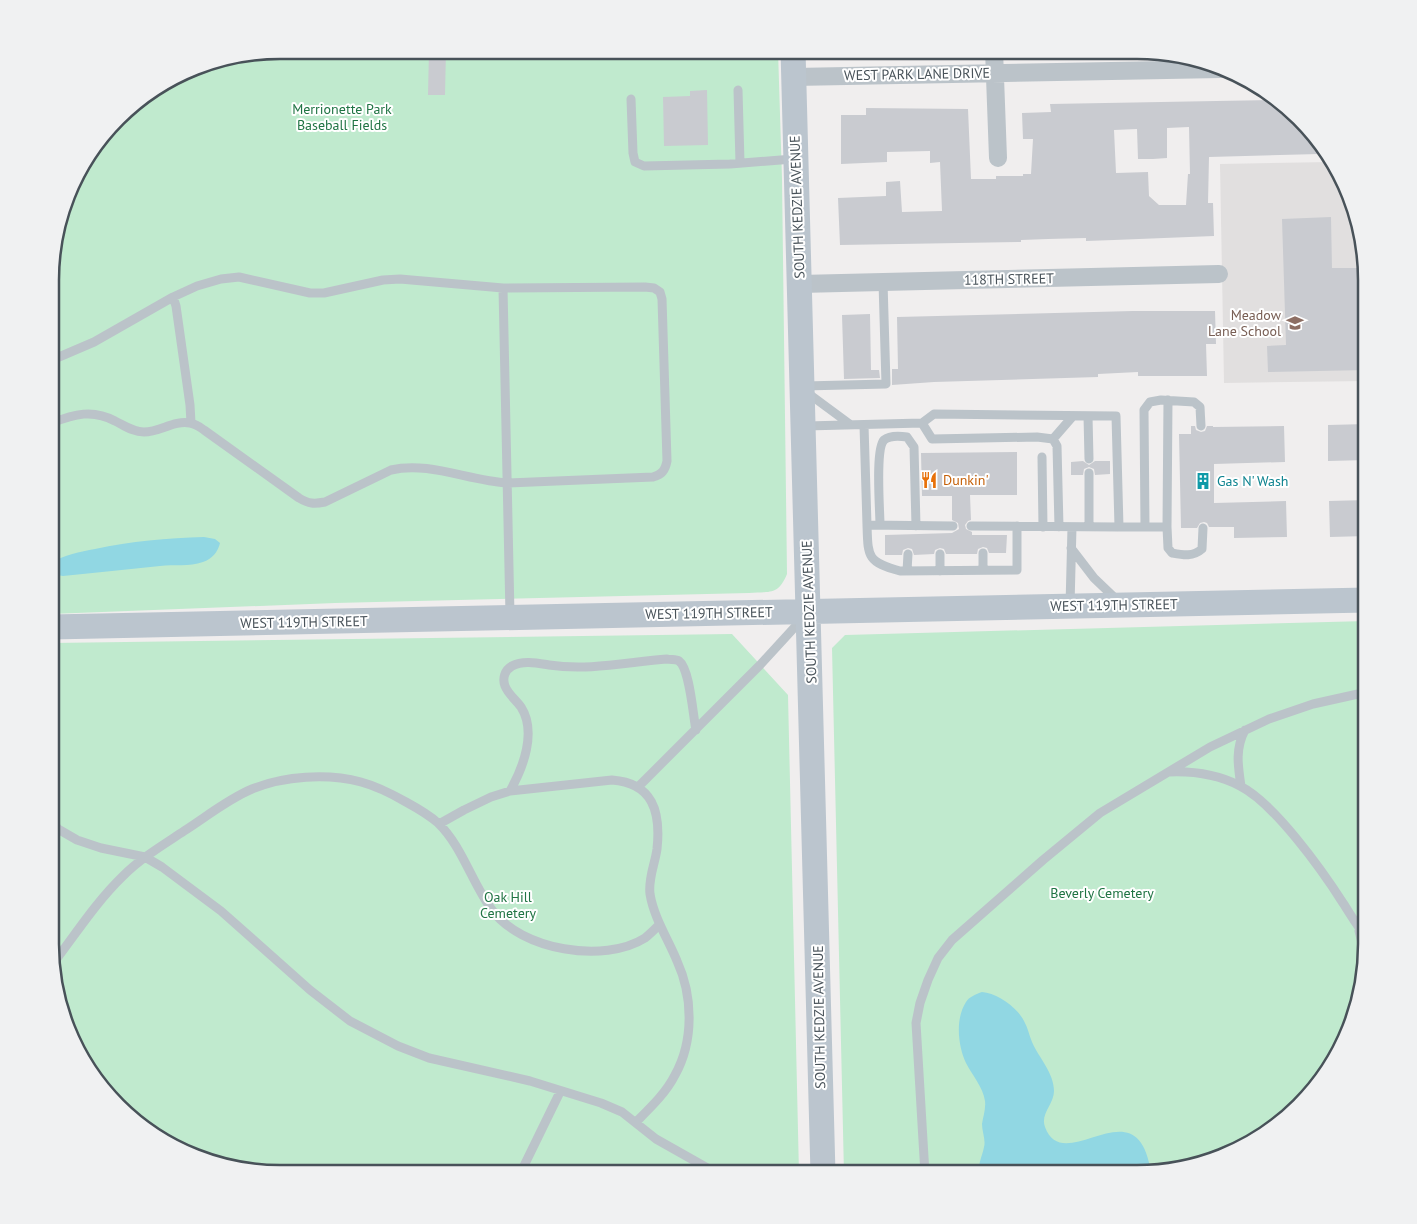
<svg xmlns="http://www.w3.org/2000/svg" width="1417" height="1224" font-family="'PT Sans',sans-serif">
<rect width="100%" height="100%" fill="#f0eeee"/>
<!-- education -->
<path fill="#e1dfdf" d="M1331 162 1343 179 1366 265 1367 381 1224 383 1220 164Z"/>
<!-- green -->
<path fill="#c0eace" d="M280 50H778L782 179 787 574C778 596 770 591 749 593L335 603 51 614 52 250 81 165 129 107 206 62Z
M1367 621V944L1349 1032 1299 1107 1238 1150 1152 1173 844 1174 832 648 845 635Z
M732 634 788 695 799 1174H280L192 1156 117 1106 68 1032 51 959V643Z"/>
<!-- water -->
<path fill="#91d7e3" d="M204 537 215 539 220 543C218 552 212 559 203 562 189 567 174 564 160 566 128 569 96 573 63 576L57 575 52 571 51 564C64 554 80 552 95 549 131 541 167 538 204 537Z
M982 992C997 993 1017 1007 1024 1021 1028 1028 1029 1035 1032 1042 1039 1058 1054 1073 1054 1091 1054 1104 1040 1114 1045 1127 1064 1179 1138 1081 1151 1173L979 1174C978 1163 982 1157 984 1147 986 1140 982 1132 982 1124 983 1117 986 1109 985 1101 983 1087 972 1075 966 1063 958 1046 955 1019 966 1002 969 997 976 994 982 992Z"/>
<!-- building -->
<path fill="#c9cbd0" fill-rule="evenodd" d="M429 50H446L445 95H428Z
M707 90 708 145 664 146 663 97 690 96V91Z
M1276 100 1300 118 1319 145V154L1209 157 1208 203H1213L1214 236 1114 240 1086 241V238L1048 239 1021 240V242L840 245 838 198 886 196V182L900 181 902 212 942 211 940 162 930 163V151L887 152V162L841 164V115H866V108L968 109 971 179H996V176H1023V174H1031L1033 139H1023L1022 113 1051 112 1050 104ZM1189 127 1190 174H1188L1186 205H1159L1149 196 1148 172 1116 173 1114 130 1137 129 1138 159H1153L1167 158V128Z
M1331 217 1332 268H1366L1367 370 1268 372 1267 346 1286 345 1282 219Z
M1133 311H1215L1216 344H1206L1207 376H1138V372L1098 374V377L934 382 892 385V369H898L897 317Z
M870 314 871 370H879L880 378 844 379 842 315Z
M1367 424V460L1328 461V425Z
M1191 426H1195L1196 430 1201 432 1205 431 1207 426H1213V427L1284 426 1285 462 1214 464V503L1286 501 1287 537 1234 538V527H1209L1207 523 1204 522 1200 523 1197 528H1181L1179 434H1191Z
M1017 452V495H970L971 520 968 521 965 525 966 529 972 532V535H1007L1006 553H989L987 548 983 547 978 549 977 554H946L944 549 940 548 935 550 934 554 914 555 912 549 908 548 903 550 902 555H885V535L952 533 959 529 958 523 952 520V496H922L921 453Z
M1083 461 1089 465 1095 461H1110V474L1095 475 1094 469 1089 467 1084 469 1083 475H1071V462Z
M1367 500V536L1330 537 1329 501Z"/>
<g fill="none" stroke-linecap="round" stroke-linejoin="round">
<!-- path -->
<path stroke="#7cc59c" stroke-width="2.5" stroke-dasharray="4 2.5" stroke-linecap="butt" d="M469 50C492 62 553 55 579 50"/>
<!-- lane -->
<path stroke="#bbc3c9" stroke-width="9" d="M738 90 740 163
M631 99 633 153 635 162 644 166 730 164 793 159
M503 288 510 615
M173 297 176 306 190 405 191 423
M804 386 886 384 883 282
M805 391 851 425
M1088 416 1089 459
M52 423C74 414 93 409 115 421 125 426 133 432 144 432 160 432 174 420 190 423 195 424 200 427 204 430L299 498C309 504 314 504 325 502L391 470C429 461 469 481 508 483L653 477C662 474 665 471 667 461L662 299 660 292 654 288 645 287 503 288 400 279 383 280 324 293H310L239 277 221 279 197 286 173 297 94 342 52 360
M922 423 932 439 1037 437 1053 439 1057 446 1059 527
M864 425 867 525 953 526
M806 426 922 423 934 414 1116 416 1119 527 971 526
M1053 439 1073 416
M1042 457 1043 527
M1089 473V527
M867 525C868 557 867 562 900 571L1017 570V526
M880 525C880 511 875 449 884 440 890 435 900 436 907 437L914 447 916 526
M1119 527H1167L1168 548 1172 553C1183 555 1193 557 1202 549L1203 528
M1145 527 1144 410 1150 402 1161 400 1194 402 1200 407 1201 426
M1167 527 1168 400
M1071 548 1094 578 1117 600
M983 553V570
M940 554V571
M907 571 908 554
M1070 606 1072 527
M1169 772C1194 771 1217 774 1240 786 1274 803 1322 870 1343 903 1351 915 1357 927 1367 937
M639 786 760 665 804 617
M1241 786C1238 766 1235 749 1245 730
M510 791C523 768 537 732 521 707 516 700 508 694 505 686 502 678 505 670 512 666 523 660 537 663 549 665 589 671 628 662 667 659 671 660 676 659 679 661 690 669 693 716 696 730
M51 819 58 829 77 840 101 848 145 857 162 867 221 911 310 990 350 1021 398 1046 429 1058 530 1081 601 1103 622 1112 656 1139 718 1174
M439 824 464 810 491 797 510 791 612 780C653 783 661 812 657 849 655 864 648 878 650 894 654 918 668 939 677 961 693 996 694 1041 675 1075 666 1093 650 1108 636 1122
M1359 931 1365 954
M52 965C75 935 96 902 123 876 141 858 163 845 184 831 206 817 228 799 252 789 284 776 327 773 361 782 376 786 392 794 406 802 417 808 428 814 438 823 462 846 472 883 492 910 521 950 604 964 645 938 650 934 655 929 659 925
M520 1174 560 1092
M925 1174 916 1023 920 1003 928 980 938 958 952 940 1043 860 1100 813 1210 747 1269 719 1313 704 1367 692"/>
<!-- street -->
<path stroke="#bbc3c9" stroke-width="18" d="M994 50 998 158
M794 77 1221 69
M800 284 1219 274"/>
<!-- secondary -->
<path stroke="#bbc5ce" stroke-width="25" d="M793 50 823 1174
M51 627 1367 600"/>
</g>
<!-- icons -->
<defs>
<g id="school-bare" transform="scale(1.35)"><path d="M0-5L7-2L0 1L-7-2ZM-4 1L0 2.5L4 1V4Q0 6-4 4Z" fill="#8d6e63" stroke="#fff" stroke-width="2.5" paint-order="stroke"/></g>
<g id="restaurant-bare" transform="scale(1.35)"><path d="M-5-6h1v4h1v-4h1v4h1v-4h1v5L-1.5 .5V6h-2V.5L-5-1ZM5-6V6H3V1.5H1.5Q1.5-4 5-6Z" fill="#e8710a" stroke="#fff" stroke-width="2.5" paint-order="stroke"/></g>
<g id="building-bare" transform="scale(1.35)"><path d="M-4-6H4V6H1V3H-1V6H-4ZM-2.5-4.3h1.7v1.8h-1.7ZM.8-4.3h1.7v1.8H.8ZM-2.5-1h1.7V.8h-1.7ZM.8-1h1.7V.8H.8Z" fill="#0f9aa8" stroke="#fff" stroke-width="2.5" paint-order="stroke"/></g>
</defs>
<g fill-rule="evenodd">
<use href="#school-bare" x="1295" y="323"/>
<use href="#restaurant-bare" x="929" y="480"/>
<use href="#building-bare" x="1203" y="481"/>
</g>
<g text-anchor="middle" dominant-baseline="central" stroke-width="4" stroke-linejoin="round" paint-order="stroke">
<!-- street labels -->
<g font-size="14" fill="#485259" stroke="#fff">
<text transform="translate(917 74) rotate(-1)">WEST PARK LANE DRIVE</text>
<text transform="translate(797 207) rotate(-92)">SOUTH KEDZIE AVENUE</text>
<text transform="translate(1009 279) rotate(-1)">118TH STREET</text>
<text transform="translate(1114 605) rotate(-1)">WEST 119TH STREET</text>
<text transform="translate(809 612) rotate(-92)">SOUTH KEDZIE AVENUE</text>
<text transform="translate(709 613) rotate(-1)">WEST 119TH STREET</text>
<text transform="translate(304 622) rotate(-1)">WEST 119TH STREET</text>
<text transform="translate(819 1017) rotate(-91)">SOUTH KEDZIE AVENUE</text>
</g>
<!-- park labels -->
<g font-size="14" fill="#207444" stroke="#fff">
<text x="342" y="109">Merrionette Park<tspan x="342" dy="16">Baseball Fields</tspan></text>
<text x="1102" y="893">Beverly Cemetery</text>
<text x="508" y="897">Oak Hill<tspan x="508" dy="16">Cemetery</tspan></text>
</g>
<!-- education labels -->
<g font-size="14" fill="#785e54" stroke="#fff" text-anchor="end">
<text x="1281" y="315">Meadow<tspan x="1281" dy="16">Lane School</tspan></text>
</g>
<!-- food labels -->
<g font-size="14" fill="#c56008" stroke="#fff" text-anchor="start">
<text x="943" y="480">Dunkin'</text>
</g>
<!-- culture labels -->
<g font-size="14" fill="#0d838f" stroke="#fff" text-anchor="start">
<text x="1217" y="481">Gas N' Wash</text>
</g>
</g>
<!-- crop -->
<path d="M0 0H1417V1224H0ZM280 59H1137A221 221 0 0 1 1358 280V944A221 221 0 0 1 1137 1165H280A221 221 0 0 1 59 944V280A221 221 0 0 1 280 59Z" fill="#f0f1f2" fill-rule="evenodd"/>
<path fill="none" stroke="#485259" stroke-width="2.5" d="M280 59H1137A221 221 0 0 1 1358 280V944A221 221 0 0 1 1137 1165H280A221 221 0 0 1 59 944V280A221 221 0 0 1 280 59Z"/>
</svg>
